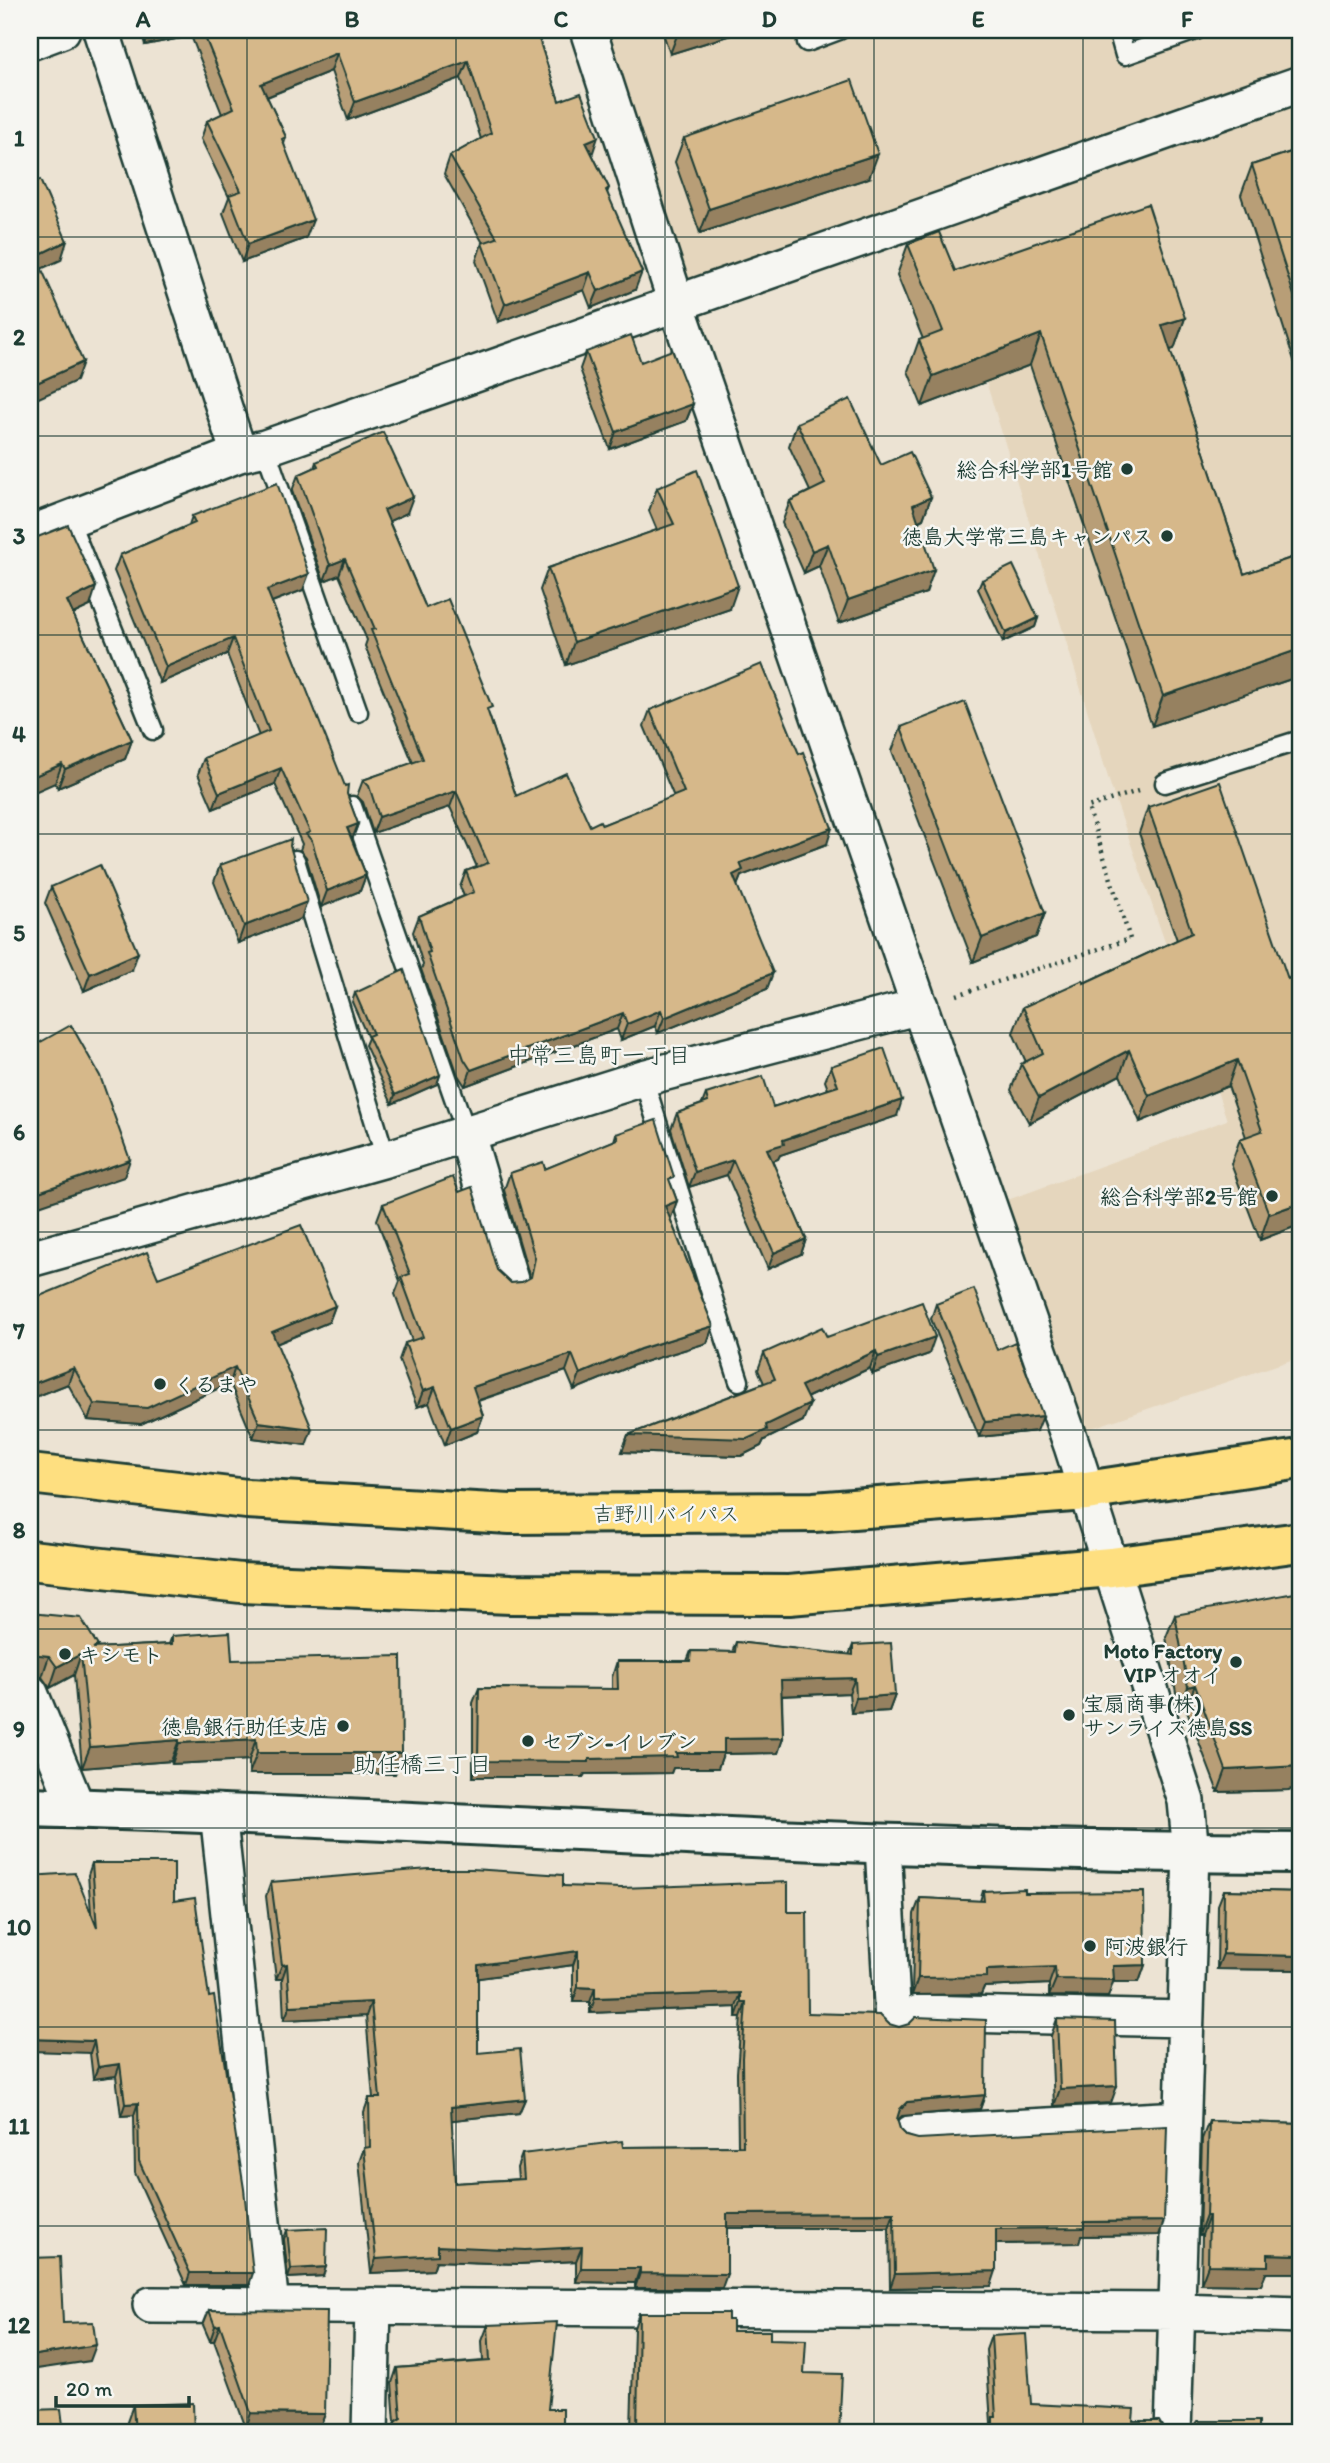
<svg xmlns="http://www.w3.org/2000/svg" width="1330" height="2463" font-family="Itim,'Klee One',sans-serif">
<rect width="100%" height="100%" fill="#ece3d3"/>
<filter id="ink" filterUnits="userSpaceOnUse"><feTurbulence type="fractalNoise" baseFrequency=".0143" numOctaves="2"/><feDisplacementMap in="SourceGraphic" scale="14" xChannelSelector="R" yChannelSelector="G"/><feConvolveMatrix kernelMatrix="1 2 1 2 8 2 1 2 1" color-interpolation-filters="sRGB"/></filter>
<g filter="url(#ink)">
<!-- built -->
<path fill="#e5d6bd" d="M603 30H1300V1357L1083 1431 1005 1201 1227 1120 1111 787 930 200 689 285Z"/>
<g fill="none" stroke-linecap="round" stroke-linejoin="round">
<!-- lane casing -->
<g stroke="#1f3d34" stroke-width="23">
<path id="lane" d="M1118 30 1125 55 1196 30
M807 42 839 30
M265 448 358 712
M69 520 153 730
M1165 783 1294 742
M352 806 466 1132
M295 860 386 1159
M643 1078 739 1381"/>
</g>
<!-- street casing -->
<g stroke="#1f3d34" stroke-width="40">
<path id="street" d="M101 30 239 454
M588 30 682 321 1072 1446 1186 1801 1191 1852 1173 2433
M30 42 62 30
M30 534 239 454 265 448 1300 84
M466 1132 510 1280
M30 1259 386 1159 643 1078 920 1006
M30 1693 77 1808
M218 1812 271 2306
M883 1846 893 2021
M919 2013 1185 2019
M912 2133 1182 2119
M151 2305 1176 2311 1300 2315
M370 2433 373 2306"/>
</g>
<!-- secondary casing -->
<g stroke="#1f3d34" stroke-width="44">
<path id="secondary" d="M30 1807C453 1819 876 1852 1300 1853"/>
</g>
<!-- highway casing -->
<g stroke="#1f3d34" stroke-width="44">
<path id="highway" d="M30 1474 247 1499 510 1514 814 1512 1086 1491 1300 1459
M30 1560 241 1583 511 1594 789 1595 1111 1567 1300 1542"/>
</g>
<!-- path -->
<path stroke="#1f3d34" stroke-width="4.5" stroke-dasharray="2 5" stroke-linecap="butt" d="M957 995 1130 939 1088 807 1138 791"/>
<!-- lane -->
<use href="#lane" stroke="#f6f6f2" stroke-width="18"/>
<!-- street -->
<use href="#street" stroke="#f6f6f2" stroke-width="35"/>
<!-- secondary -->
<use href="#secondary" stroke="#f6f6f2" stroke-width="38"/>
<!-- highway -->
<use href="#highway" stroke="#fedf80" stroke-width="38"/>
</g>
<!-- wall -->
<path fill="#b89e77" stroke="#1f3d34" stroke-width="2" fill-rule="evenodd" d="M141 30H536L559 101 592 154 609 188 607 193 635 290 591 308 584 290 498 322 476 261 482 243H483L444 174 450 156 481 139 461 78 348 120 331 71 267 97 286 137 284 144 306 238 242 262 223 213 229 197 201 139 207 121 222 114 191 36 145 45Z
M662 30H747L670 54Z
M684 138 869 178 700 233 675 162Z
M1300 149V379L1241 195 1252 165Z
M908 244 955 271 1185 318 1174 349 1170 350 1244 574 1300 555V676L1152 726 1030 365 922 406 908 371 919 340 923 339 897 275Z
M586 352 641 362 693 404 686 421 610 449 580 369Z
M797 423 931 497 923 519 918 522 926 593 839 623 819 566 804 573 782 523 790 501 810 491 789 446Z
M316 462 407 513 389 521 426 608 489 715 516 796 590 826 602 825 674 797 644 726 650 710 827 844 741 876 737 886 767 989 658 1033 655 1026 621 1040 617 1029 465 1086 458 1075 421 969 423 965 413 932 419 916 464 896 460 887 466 871 477 867 450 807 373 833 363 802 357 796 363 780 413 763 365 646 367 640 339 575 324 581 292 491 298 475 314 468Z
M657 488 730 609 566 665 540 590 548 568 657 530 649 511Z
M192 516 303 590 272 602 347 794 358 824 352 840 366 875 360 891 321 907 306 857 300 850 302 844 275 784 213 809 198 774 204 758 259 736 227 654 160 683 114 571 120 555 189 525Z
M30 540 90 606 73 614 132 740 125 759 58 788 55 783Z
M982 580 1038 618 1035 627 1003 642 978 589Z
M901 727 1045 913 1036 937 973 962 892 751Z
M1148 807 1288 979 1300 975V1244L1294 1227 1260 1240 1231 1164 1240 1139 1246 1137 1228 1086 1140 1122 1120 1075 1029 1123 1011 1090 1021 1064 1026 1062 1013 1033 1023 1007 1084 983 1177 940 1139 833Z
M290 846 301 919 238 943 214 882 220 865Z
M51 887 132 970 84 991 45 903Z
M355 993 440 1075 437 1084 392 1104 365 1045 368 1038 352 1002Z
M831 1066 897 1116 780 1155 778 1159 772 1161 806 1239 801 1254 768 1269 727 1175 689 1187 671 1129 677 1113 702 1104 706 1094 773 1107 828 1089 825 1081Z
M616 1134 671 1184 677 1201 670 1218 713 1326 707 1343 634 1365 574 1390 566 1371 478 1401 483 1416 477 1432 445 1445 429 1403 417 1407 399 1360 405 1343 412 1341 395 1294 400 1281 377 1220 383 1204 459 1192 497 1270 511 1283 522 1282 529 1278V1275L504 1190 510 1173 545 1169 614 1141Z
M158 1278 335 1306 329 1322 276 1344 306 1445 253 1438 230 1383 141 1424 88 1420 68 1384 30 1399V1300Z
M936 1304 997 1350 1037 1431 979 1437 931 1319Z
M827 1337 929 1354 872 1374 870 1368 806 1398 803 1421 764 1440 761 1446 741 1456 622 1452 628 1435 764 1383 758 1370 764 1353Z
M30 1613 98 1646 97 1648 169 1644 172 1636 232 1660 402 1753 395 1774H249V1760L172 1764 171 1761 82 1768 74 1675 50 1688 42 1677Z
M1175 1615 1288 1790 1218 1792 1186 1708 1179 1709 1166 1637Z
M736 1642 849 1655 853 1645 895 1695 889 1711 851 1713 849 1693 782 1696 783 1738 778 1753 723 1754 718 1768H673L671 1773 585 1774 583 1777H473V1703L479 1688 612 1689V1677L617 1661H687L691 1651 732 1652Z
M92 1863 174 1901 249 2285H186L135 2173 134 2115 121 2116 116 2076 93 2079 90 2053 91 1912 88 1875Z
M271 1882 563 1886 788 1912 808 2013 889 2024 985 2095 980 2109 902 2116 897 2120 900 2129 907 2136 1159 2235 1081 2236 1079 2243 996 2244 991 2286 890 2288 889 2228H727L722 2288H635V2283L576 2282V2261L519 2264 436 2261 433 2270 371 2273 359 2162 364 2148 365 2147 364 2112 369 2098H373L366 2016 284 2020 282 1979H276L266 1896ZM573 1965V2002H590V2013L736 2007V2017H741L737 2073 738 2146 623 2147 522 2154 517 2168 518 2179 455 2183 451 2120 519 2113 525 2099 478 2053V1978Z
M1224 1890 1300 1892V1970L1217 1969 1218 1905Z
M983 1891 1025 1893 1145 1965 1139 1982H1113L1108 1997 1049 1996V1984L984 1987 981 1994 912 1995 914 1914 920 1898 980 1901Z
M1057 2019 1111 2103 1054 2106 1051 2036Z
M1209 2121 1300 2124V2273H1266L1261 2285 1201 2284 1202 2235H1199L1202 2139Z
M287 2230 323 2276 288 2278 284 2239Z
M209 2310 325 2414 319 2429 246 2428 214 2341H210L203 2325Z
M639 2313 728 2320 732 2331 770 2339 804 2373 839 2433H630L631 2429 634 2328Z
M488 2325 548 2409 563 2433H391L395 2422 392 2383 397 2368 483 2361 482 2341Z
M991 2336 1031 2404 1133 2421 1166 2433H988L991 2423 986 2350Z
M133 2405 194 2433H128L127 2422Z"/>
<!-- shaded-wall -->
<path fill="#968161" stroke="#1f3d34" stroke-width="2" d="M150 30H194L191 36 145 45Z
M679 30H747L670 54Z
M337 53 331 71 254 102 261 84Z
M468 61 461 78 348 120 355 102Z
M598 137 592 155 586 142Z
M878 154 869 178 700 233 709 209Z
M313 220 306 238 242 262 248 244Z
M67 241 61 260 30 274 36 256Z
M590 272 584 290 498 322 505 304Z
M642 272 635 290 591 308 598 291Z
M1185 318 1174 349 1151 355 1162 325Z
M1041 334 1030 365 922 406 933 376Z
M83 362 76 381 30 402V386Z
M693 404 686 421 610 449 616 432Z
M413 497 407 513 379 526 384 510Z
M931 497 923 519 904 528 913 505Z
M828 544 819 566 804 573 812 551Z
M345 559 339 575 324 581 330 565Z
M934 570 926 593 839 623 848 600Z
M309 574 303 590 261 606 267 590Z
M738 586 730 609 566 665 574 642Z
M96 587 90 606 60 620 67 601Z
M1038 618 1035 627 1003 642 1006 633Z
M233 638 227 654 160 683 166 667Z
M1300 649V676L1152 726 1163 696Z
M132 740 125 759 58 788 65 769Z
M62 764 55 783 30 794V778Z
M281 768 275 784 213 809 219 793Z
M456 791 450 807 373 833 379 817Z
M358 824 352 840 347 828Z
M832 828 827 844 741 876 737 886 733 875 740 863Z
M366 875 360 891 321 907 327 891Z
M307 902 301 919 238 943 244 926Z
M1045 913 1036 937 973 962 982 938Z
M138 953 132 970 84 991 90 974Z
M773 973 767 989 658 1033 664 1018Z
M661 1010 655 1026 621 1040 627 1024Z
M623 1013 617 1029 465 1086 471 1070Z
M1129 1050 1120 1075 1029 1123 1039 1098Z
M1237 1060 1228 1086 1140 1122 1149 1096Z
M440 1075 437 1084 392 1104 395 1095Z
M902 1100 897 1116 780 1155 778 1159 762 1165 767 1149 783 1140Z
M130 1160 124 1177 30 1209V1195Z
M733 1160 727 1175 689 1187 695 1172Z
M677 1201 671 1218 659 1222 665 1206Z
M1300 1203V1211L1294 1227 1260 1240 1269 1214Z
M806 1239 801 1254 768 1269 774 1253Z
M335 1306 329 1322 266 1348 272 1332Z
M713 1326 707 1343 634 1365 574 1390 580 1374 640 1349Z
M935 1337 929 1354 872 1374 878 1357Z
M876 1351 870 1368 795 1403 801 1386Z
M572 1354 566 1371 467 1404 473 1387Z
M235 1367 230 1383 141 1424 88 1420 94 1404Z
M74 1368 68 1384 30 1399V1385Z
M435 1387 429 1403 417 1407 423 1391Z
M810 1404 803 1421 764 1440 761 1446 741 1456 622 1452 628 1435 766 1425Z
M483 1416 477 1432 445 1445 451 1428Z
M1043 1416 1037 1431 979 1437 985 1422Z
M259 1422 312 1429 306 1445 253 1438Z
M31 1653 49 1656 42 1677 30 1675Z
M81 1654 74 1675 50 1688 57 1667Z
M855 1678 849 1693 776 1696 781 1680Z
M1195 1685 1186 1708 1179 1709 1188 1687Z
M895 1695 889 1711 851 1713 856 1698Z
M783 1738 778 1753 723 1754 718 1768H673L671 1773 585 1774 583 1777H473L478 1761 589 1759 676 1753 724 1739Z
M256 1739 249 1760 172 1764 179 1743Z
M179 1740 171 1761 82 1768 90 1747Z
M257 1753H402L395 1774H249Z
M1300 1766V1787L1288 1790 1218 1792 1226 1770Z
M578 1951 573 1965 473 1979 478 1965Z
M1223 1954 1300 1956V1970L1217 1969Z
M287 1964 282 1979H276L282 1965Z
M1145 1965 1139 1982H1113L1108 1997 1049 1996 1056 1979 1113 1966Z
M1055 1967 1049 1984 984 1987 981 1994 912 1995 918 1978 987 1970Z
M578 1987 595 1988 590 2002H573Z
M741 1993 736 2007 590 2013 595 1998Z
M371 2002 366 2016 284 2020 290 2006Z
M741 2003H746L741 2017H736Z
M30 2039 94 2041 90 2053 30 2051Z
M120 2064 116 2076 93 2079 98 2067Z
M1117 2086 1111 2103 1054 2106 1060 2089Z
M985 2095 980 2109 902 2116 894 2123 900 2109 907 2102Z
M525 2099 519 2113 445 2121 451 2107Z
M138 2103 134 2115 121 2116 125 2104Z
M894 2213 889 2228H722L727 2214Z
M1206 2216H1209L1202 2235H1199Z
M1164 2221 1159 2235 1081 2236 1079 2243 991 2244 996 2229 1084 2222Z
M438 2246 582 2247 576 2261 519 2264 436 2261 433 2270 371 2273 376 2259Z
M1268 2254 1300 2255V2273H1266L1261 2285 1201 2284 1208 2265Z
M326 2267 323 2276 288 2278 291 2269Z
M581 2268H640L635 2283 576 2282Z
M996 2271 991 2286 890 2288 895 2274Z
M190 2273H253L249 2285H186Z
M640 2273 727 2274 722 2288H635Z
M220 2325 214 2341H210L215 2326Z
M96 2345 90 2361 30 2370V2356Z
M251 2413 325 2414 319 2429 246 2428Z"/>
<!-- building -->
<path fill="#d6b88a" stroke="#1f3d34" stroke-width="2" fill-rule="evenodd" d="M202 30H536L559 101 581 93 598 137 586 142 609 188 606 190 642 272 598 291 590 272 505 304 482 243 497 238 450 156 491 133 468 61 355 102 337 53 261 84 286 137 282 139 313 220 248 244 229 195 241 191 207 121 234 108Z
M852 80 878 154 709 209 684 138Z
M1300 149V314L1252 165Z
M40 180 67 241 36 256 83 362 30 386V184Z
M1148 204 1185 318 1162 325 1244 574 1300 555V649L1163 696 1041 334 933 376 919 340 943 331 908 244 939 232 955 271Z
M631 335 641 362 672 350 693 404 616 432 586 352Z
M850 399 881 465 910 452 931 497 913 505 934 570 848 600 828 544 812 551 790 501 825 484 797 423Z
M383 432 413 497 384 510 426 608 448 599 492 707 487 709 516 796 566 773 590 826 600 821 602 825 684 792 650 710 762 664 799 754 803 752 832 828 740 863 743 870 733 875 773 973 664 1018 661 1010 627 1024 623 1013 471 1070 464 1059 427 953 430 952 419 916 474 892 466 871 488 863 456 791 379 817 369 786 363 780 423 759 371 630 375 629 345 559 330 565 298 475 318 466 316 462Z
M697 470 738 586 574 642 548 568 674 524 657 488Z
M277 483 309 574 267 590 345 786 348 785 347 794 358 824 347 828 366 875 327 891 312 841 306 834 310 832 281 768 219 793 204 758 269 731 233 638 166 667 120 555 195 523 192 516Z
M68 525 96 587 67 601 132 740 65 769 62 764 30 778V540Z
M1013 565 1038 618 1006 633 982 580Z
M965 702 1045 913 982 938 901 727Z
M1220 782 1288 979 1300 975V1203L1269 1214 1240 1139 1262 1131 1237 1060 1149 1096 1129 1050 1039 1098 1021 1064 1043 1053 1023 1007 1083 980 1084 983 1192 933 1148 807Z
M291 839 290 846 307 902 244 926 220 865Z
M100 865 138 953 90 974 51 887Z
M404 970 440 1075 395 1095 368 1036 373 1034 355 993Z
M71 1025 100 1076 130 1160 30 1195V1048Z
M884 1048 902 1100 783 1140 784 1144 767 1149 806 1239 774 1253 733 1160 695 1172 677 1113 708 1102 706 1094 763 1076 773 1107 838 1086 831 1066Z
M656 1120 674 1177 669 1179 677 1201 665 1206 713 1326 640 1349 580 1374 572 1354 473 1387 483 1416 451 1428 435 1387 423 1391 405 1343 423 1337 401 1277 410 1274 383 1204 453 1177 459 1192 472 1187 497 1270 511 1283 522 1282 531 1277 535 1258 510 1173 543 1162 545 1169 618 1139 616 1134Z
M301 1225 335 1306 272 1332 312 1429 259 1422 235 1367 147 1408 94 1404 74 1368 30 1385V1300L147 1252 158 1278Z
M974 1289 997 1350 1015 1342 1043 1416 985 1422 936 1304Z
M922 1302 935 1337 878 1357 876 1351 801 1386 810 1404 766 1425 767 1430 747 1439 628 1435 775 1379 764 1353 822 1327 827 1337Z
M1300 1592V1766L1226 1770 1195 1685 1188 1687 1175 1615Z
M30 1613 81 1618 98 1646 93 1648 172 1644V1636L230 1632 232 1660 401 1656 402 1753H257L256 1739 179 1743V1740L90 1747 81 1654 57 1667 49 1656 30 1654Z
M736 1642 853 1655V1645L891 1643 895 1695 856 1698 855 1678 781 1680 783 1738 724 1739V1753H676L677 1757 589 1759V1762L478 1761 479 1688 618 1689 617 1661H690L691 1651 735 1652Z
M92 1863H174V1901L195 1898 209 1997 214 1996 244 2189 253 2273H190L139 2161 138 2103 125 2104 120 2064 98 2067 94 2041 30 2039V1876L75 1873 97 1928Z
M429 1869H472L563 1875V1886L621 1888 788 1882V1912H807L808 2013 880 2015 889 2024 899 2027 909 2024 916 2017 986 2020 985 2095 907 2102 900 2109 897 2119 900 2129 907 2136 918 2139 1167 2126 1164 2221 1084 2222V2228L996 2229V2271L895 2274 894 2213 727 2214V2274L640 2273V2268H581L582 2247 525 2250 438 2246V2255L376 2259 364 2148 370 2147 369 2098H380L371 2002 290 2006 287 1964 282 1965 271 1882ZM578 1951V1987L595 1988V1998L741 1993V2003H746L742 2058 743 2146 623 2147 622 2141 522 2154 524 2179 455 2183 451 2107 525 2099 520 2049 478 2053V1965Z
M1025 1889V1893L1144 1892 1145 1965 1113 1966 1114 1980 1056 1979 1055 1967 987 1970V1977L918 1978 920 1898 984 1901 983 1891Z
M1224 1890 1300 1892V1956L1223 1954Z
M1057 2019 1115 2021 1117 2086 1060 2089Z
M1209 2121 1300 2124V2255L1268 2254V2266L1208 2265 1209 2216H1206Z
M327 2228 326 2267 291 2269 287 2230Z
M60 2257 63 2323 93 2322 96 2345 30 2356V2258Z
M209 2310 327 2311 325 2414 251 2413 220 2325 215 2326Z
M639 2313H728V2320H732V2331H770V2339L806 2340 804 2373 842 2374 839 2433H631V2429H637Z
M557 2322 548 2409H563V2433H396L395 2422 401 2418 397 2368 490 2361 488 2325Z
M1026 2334 1031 2404 1134 2409 1133 2421H1159L1166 2433H993V2417H996L991 2336Z
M193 2403 194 2433H135L133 2405Z
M61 2409 64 2433H30V2410Z
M1198 2421H1259V2433H1190Z"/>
</g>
<!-- grid -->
<path fill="none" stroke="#1f3d34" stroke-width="2" stroke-opacity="0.55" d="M247 30V2433M456 30V2433M665 30V2433M874 30V2433M1083 30V2433M30 237H1300M30 436H1300M30 635H1300M30 834H1300M30 1033H1300M30 1232H1300M30 1430H1300M30 1629H1300M30 1828H1300M30 2027H1300M30 2226H1300"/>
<!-- markers -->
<g fill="#1f3d34" stroke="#f6f6f2" stroke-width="2.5">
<circle cx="1127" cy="469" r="7"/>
<circle cx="1167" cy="536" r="7"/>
<circle cx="1272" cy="1196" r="7"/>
<circle cx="160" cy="1384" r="7"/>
<circle cx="65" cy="1654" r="7"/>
<circle cx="1236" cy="1662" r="7"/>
<circle cx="1069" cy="1715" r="7"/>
<circle cx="343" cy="1726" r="7"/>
<circle cx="528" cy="1741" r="7"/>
<circle cx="1090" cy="1946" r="7"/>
</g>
<g text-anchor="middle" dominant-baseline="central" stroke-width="5" stroke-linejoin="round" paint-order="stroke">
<!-- poi labels -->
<g font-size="21" font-weight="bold" fill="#1f3d34" stroke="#f6f6f2" text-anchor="end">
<text x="1113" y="469">総合科学部1号館</text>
<text x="1153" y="536">徳島大学常三島キャンパス</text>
<text x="1258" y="1196">総合科学部2号館</text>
<text x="174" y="1384" text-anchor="start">くるまや</text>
<text x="1222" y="1650">Moto Factory<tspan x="1222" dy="24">VIP オオイ</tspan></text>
<text x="79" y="1654" text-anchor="start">キシモト</text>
<text x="1083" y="1703" text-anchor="start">宝扇商事(株)<tspan x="1083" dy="24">サンライズ徳島SS</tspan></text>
<text x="329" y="1726">徳島銀行助任支店</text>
<text x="542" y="1741" text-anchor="start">セブン-イレブン</text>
<text x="1104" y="1946" text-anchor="start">阿波銀行</text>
</g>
<!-- street labels -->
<g font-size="21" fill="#1f3d34" stroke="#f6f6f2">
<text x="666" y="1513">吉野川バイパス</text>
</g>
<!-- neighbourhood labels -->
<g font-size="23" fill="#1f3d34" stroke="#f6f6f2">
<text x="599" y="1055">中常三島町一丁目</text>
<text x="423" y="1764">助任橋三丁目</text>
</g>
</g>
<!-- margin -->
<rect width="1330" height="2463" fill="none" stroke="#f6f6f2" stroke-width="77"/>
<!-- scale -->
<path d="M56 2396v10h133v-10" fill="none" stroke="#1f3d34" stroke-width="3.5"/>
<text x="66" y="2396" font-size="21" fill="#1f3d34" stroke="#f6f6f2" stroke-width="5" paint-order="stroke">20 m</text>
<rect x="38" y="38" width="1254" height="2386" fill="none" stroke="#1f3d34" stroke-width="2.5"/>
<g font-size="23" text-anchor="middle" font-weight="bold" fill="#1f3d34">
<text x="143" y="27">A</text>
<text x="352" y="27">B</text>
<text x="561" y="27">C</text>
<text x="769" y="27">D</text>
<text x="978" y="27">E</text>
<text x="1187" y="27">F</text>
<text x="19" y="146">1</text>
<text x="19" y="345">2</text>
<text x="19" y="544">3</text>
<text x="19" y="742">4</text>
<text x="19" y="941">5</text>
<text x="19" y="1140">6</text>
<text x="19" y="1339">7</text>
<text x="19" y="1538">8</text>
<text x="19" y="1737">9</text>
<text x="19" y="1935">10</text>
<text x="19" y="2134">11</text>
<text x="19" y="2333">12</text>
</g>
</svg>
